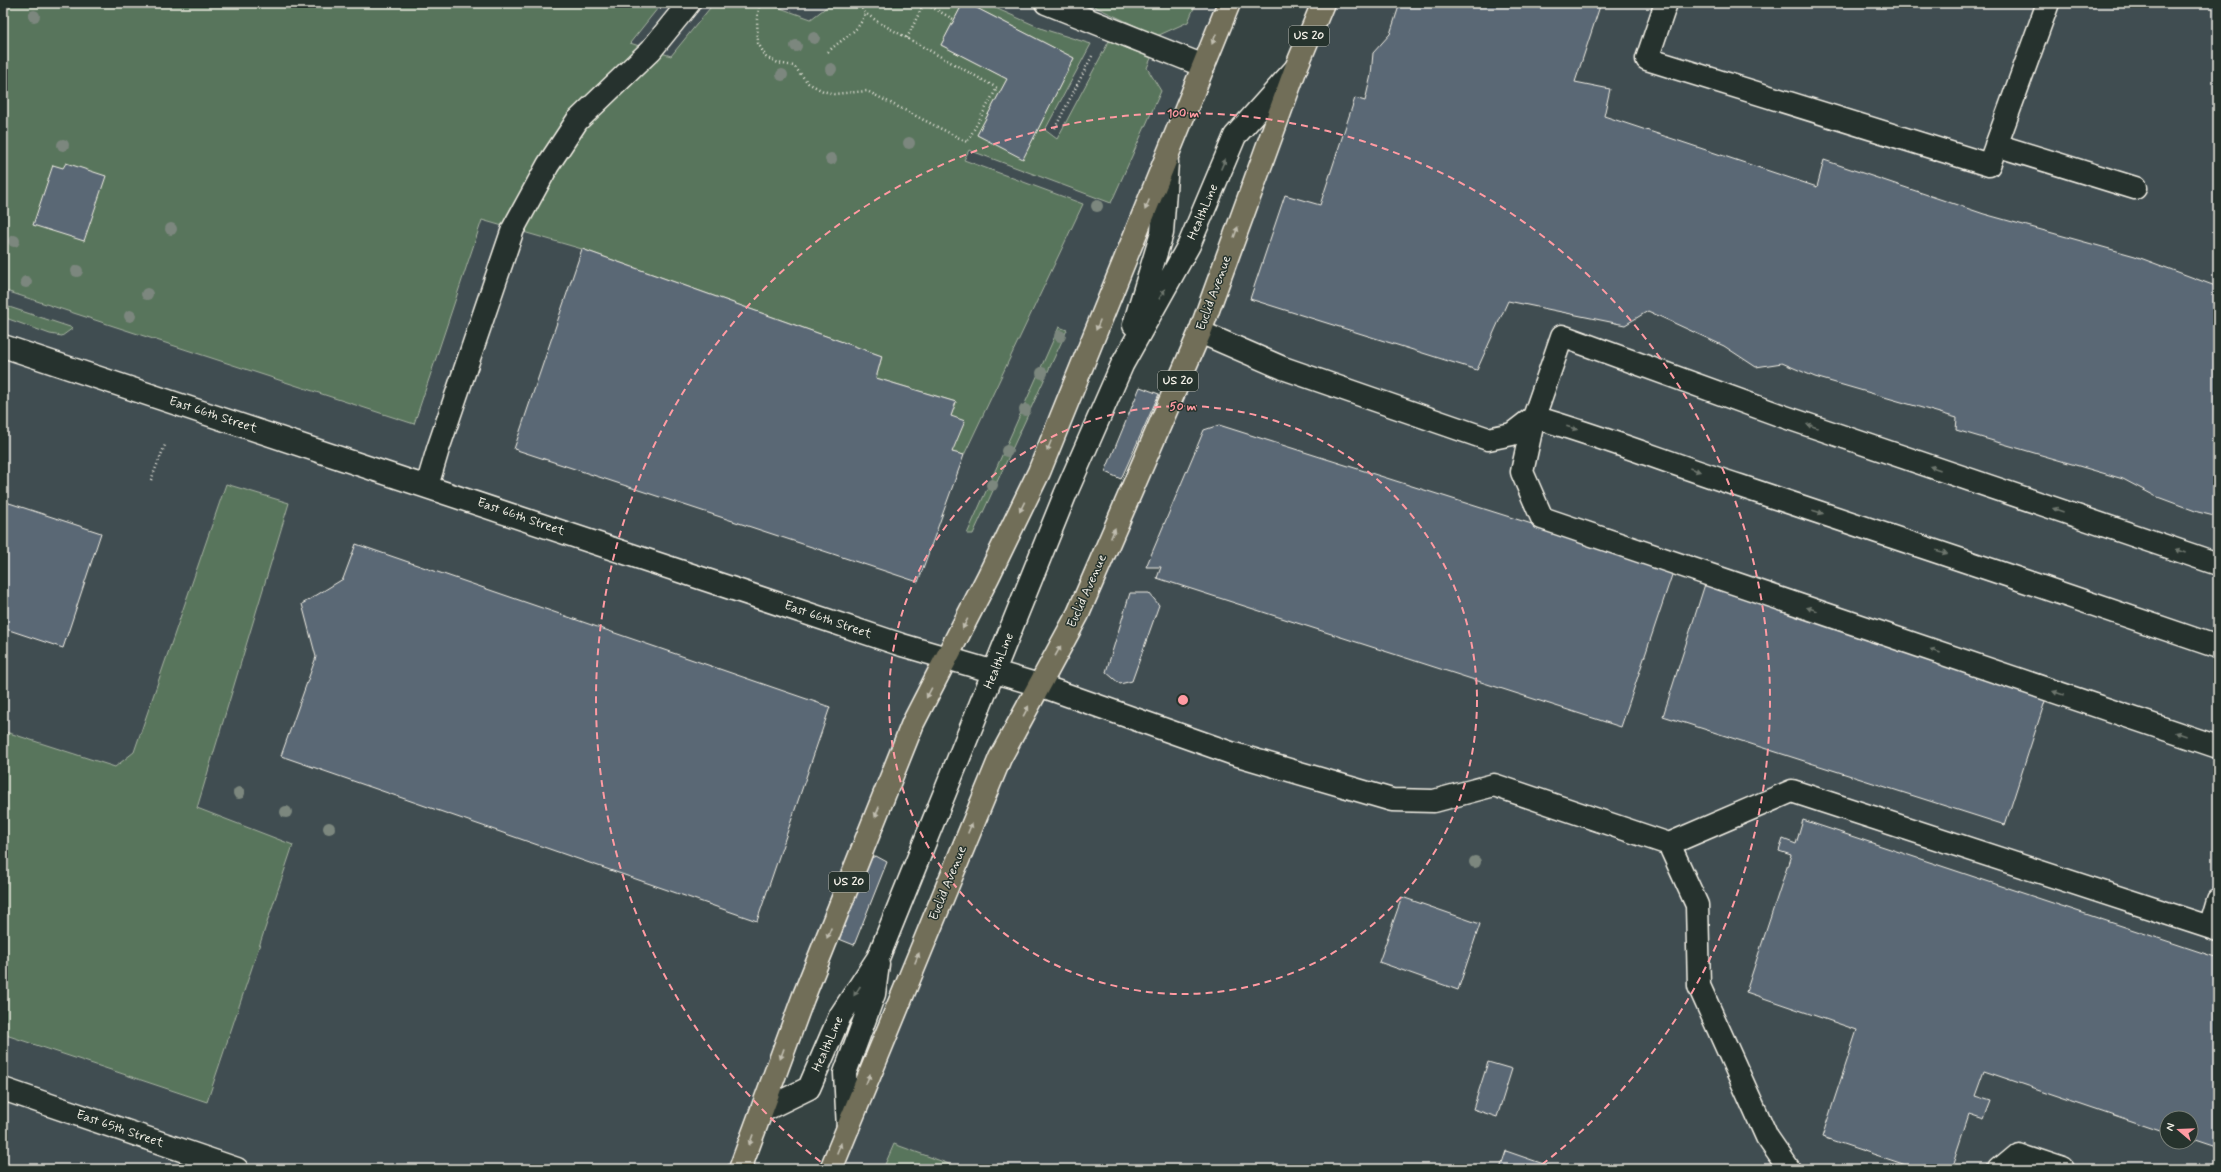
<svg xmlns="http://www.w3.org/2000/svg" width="2221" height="1172" font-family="Mynerve,sans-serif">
<rect width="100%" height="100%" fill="#364342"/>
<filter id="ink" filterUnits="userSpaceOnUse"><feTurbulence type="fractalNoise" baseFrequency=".025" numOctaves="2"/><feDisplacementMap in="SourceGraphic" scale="8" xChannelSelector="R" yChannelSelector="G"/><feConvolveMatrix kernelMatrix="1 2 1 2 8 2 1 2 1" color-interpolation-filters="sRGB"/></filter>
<g filter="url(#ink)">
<!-- built -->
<path fill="#414e51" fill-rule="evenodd" d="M3 3H1229L947 659 741 1169H3Z
M1323 3H2218V1169H831L975 817 1078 614ZM2167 1118H2191V1142H2167Z"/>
<!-- green -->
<path fill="#58745b" stroke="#a6b2a2" d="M3 3H662L630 43 671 56 714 3H766L811 19 832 3H963L941 45 1007 79 977 135 1023 158 1074 58 967 3H984L1043 29 1091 44 1045 130 1057 139 1109 41 1151 58 1147 68 1161 91 1111 203 969 150 964 160 1083 204 964 455 952 452 951 416 956 402 876 378 882 356 582 249 482 220 414 424 3 290Z
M1087 3H1196L1188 22 1157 36Z
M3 305 73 328 62 336 50 334 3 317Z
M1059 327 1067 330 973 534H967Z
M226 484 289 503 197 808 293 845 207 1102 3 1034V731L115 767 134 752Z
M894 1144 963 1169H883Z"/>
<!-- building -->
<path fill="#5a6874" stroke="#f4f1e8" d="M963 3H967L1074 58 1023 159 977 135 1007 79 941 45Z
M1400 3H1601L1575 82 1610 89 1604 116 1817 187 1824 160 1984 214 2135 256 2218 287V517L2198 512 2155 496 2123 479 1956 430 1957 418 1815 377 1782 363 1756 367 1724 346 1648 311 1625 325 1508 301 1477 370 1250 299 1285 195 1320 205 1355 98 1365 101 1371 75 1373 53 1390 34Z
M66 163 106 176 84 241 33 225 53 165 63 168Z
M582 249 882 356 876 378 956 402 951 416 965 421 952 452 964 455 918 582 514 449Z
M1140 387 1159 394 1121 479 1105 472Z
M1219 425 1674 569 1621 727 1157 578 1161 567H1146L1204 430Z
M3 501 101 533 63 648 3 628Z
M356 544 830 707 757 921 281 756 316 657 302 604 343 579Z
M1706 581 2048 692 2005 825 1663 716Z
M1130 593H1149L1159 605 1132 681 1120 684 1106 672Z
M1803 820 2218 958V1150L2191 1141V1118H2167V1133L1984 1071 1975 1096 1991 1101 1984 1119 1969 1114 1951 1169H1918L1822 1137 1857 1030 1746 992 1791 855 1779 851 1783 839 1796 844Z
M876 856 887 862 854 945 839 939 868 859Z
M1402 897 1480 924 1458 990 1379 962Z
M1488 1062 1512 1069 1497 1117 1473 1109Z
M1506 1151 1558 1169H1500Z"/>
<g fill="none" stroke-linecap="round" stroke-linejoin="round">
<!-- minor casing -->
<g stroke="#f4f1e8" stroke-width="25">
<path id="minor" d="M1046 3 1204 66
M1666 3 1647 59 1989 165 2048 3
M1996 145 2135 188
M1134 325 1162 233 1167 162
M1200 332 1283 368 1488 439 1512 434 1534 417
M3 346 902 645 1039 685 1231 753 1392 800 1434 801 1494 785 1669 844 1792 791 2218 930
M1534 417C1604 437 1672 464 1740 486 1900 539 2059 592 2218 647
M427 486 438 449 513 229 548 165 577 121 651 50 689 3
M2218 564 1785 417 1562 336 1534 417 1522 472 1542 518 2218 747
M1669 844 1697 905 1699 986 1767 1137 1789 1169
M2210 927 2218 900
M3 1089 237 1169
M762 1111 809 1088 840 1016 878 958 1065 495 1122 365 1189 245 1235 136 1296 68
M848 1128 845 1073 874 994 878 964
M2000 1169 2018 1154 2063 1169"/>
</g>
<!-- major casing -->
<g stroke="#f4f1e8" stroke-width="25">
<path id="major" d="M740 1169 803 998 913 723 988 577 1039 472 1229 3
M831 1169 1000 758 1078 614 1200 332 1296 68 1323 3"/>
</g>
<!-- path -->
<path stroke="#f4f1e8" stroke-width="2.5" stroke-dasharray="1 3" stroke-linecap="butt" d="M760 3 757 19 758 43 766 57 778 63 794 66 808 83 823 91 834 94 867 91 967 142 997 88 880 23 865 13 858 3
M924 3 953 19
M907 38 924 3
M828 52C842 38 860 32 865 13
M1055 128 1092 56
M151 480 165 445"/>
<!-- minor -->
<use href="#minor" stroke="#26332d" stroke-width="22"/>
<!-- major -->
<use href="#major" stroke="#716e59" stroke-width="22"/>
</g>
<!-- trees -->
<g fill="#7c877e">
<circle cx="34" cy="16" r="6"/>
<circle cx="814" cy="38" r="6"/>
<circle cx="796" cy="46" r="6"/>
<circle cx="831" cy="69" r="6"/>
<circle cx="782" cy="75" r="6"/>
<circle cx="909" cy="143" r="6"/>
<circle cx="63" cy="145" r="6"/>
<circle cx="831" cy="159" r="6"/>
<circle cx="1097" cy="206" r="6"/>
<circle cx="171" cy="229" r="6"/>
<circle cx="14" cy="241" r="6"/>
<circle cx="77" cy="271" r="6"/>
<circle cx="26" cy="282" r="6"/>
<circle cx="147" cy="294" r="6"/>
<circle cx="130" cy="316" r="6"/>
<circle cx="1060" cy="336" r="6"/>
<circle cx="1042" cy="373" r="6"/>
<circle cx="1025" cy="410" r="6"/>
<circle cx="1007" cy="451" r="6"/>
<circle cx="992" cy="485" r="6"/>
<circle cx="239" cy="793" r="6"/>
<circle cx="286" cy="812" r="6"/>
<circle cx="329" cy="828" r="6"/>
<circle cx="1475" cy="862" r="6"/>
</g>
<!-- one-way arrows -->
<defs><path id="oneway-solid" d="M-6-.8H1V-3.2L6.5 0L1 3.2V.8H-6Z"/></defs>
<g fill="#c0bdaf">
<use href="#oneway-solid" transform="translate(1214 39) rotate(112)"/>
<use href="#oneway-solid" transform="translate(1147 205) rotate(112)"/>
<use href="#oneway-solid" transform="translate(1236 232) rotate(-70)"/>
<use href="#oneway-solid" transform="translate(1098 325) rotate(112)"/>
<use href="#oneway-solid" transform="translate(1049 446) rotate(112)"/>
<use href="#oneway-solid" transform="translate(1022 507) rotate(116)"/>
<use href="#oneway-solid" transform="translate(1113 533) rotate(-67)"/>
<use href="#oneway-solid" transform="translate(965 624) rotate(117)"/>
<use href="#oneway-solid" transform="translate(1058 651) rotate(-61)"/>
<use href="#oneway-solid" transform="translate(929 693) rotate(118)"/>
<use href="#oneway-solid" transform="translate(1026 711) rotate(-62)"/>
<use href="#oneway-solid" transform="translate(877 812) rotate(112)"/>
<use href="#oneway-solid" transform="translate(970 828) rotate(-68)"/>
<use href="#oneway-solid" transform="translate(829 933) rotate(112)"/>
<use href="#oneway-solid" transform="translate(917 958) rotate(-68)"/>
<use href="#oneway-solid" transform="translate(782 1054) rotate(110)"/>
<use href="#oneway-solid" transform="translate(868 1079) rotate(-68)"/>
<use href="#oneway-solid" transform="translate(751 1140) rotate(110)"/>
<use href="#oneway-solid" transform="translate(839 1148) rotate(-68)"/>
</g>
<g fill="#6e766e">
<use href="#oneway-solid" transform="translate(1223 164) rotate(-67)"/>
<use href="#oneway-solid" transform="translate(1162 294) rotate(-61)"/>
<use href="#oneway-solid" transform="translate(1812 426) rotate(-161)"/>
<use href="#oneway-solid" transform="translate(1572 428) rotate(17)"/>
<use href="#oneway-solid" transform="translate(1935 468) rotate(-161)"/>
<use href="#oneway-solid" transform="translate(1695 470) rotate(19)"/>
<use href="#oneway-solid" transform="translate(2058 510) rotate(-161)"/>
<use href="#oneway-solid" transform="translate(1818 512) rotate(18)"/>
<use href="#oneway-solid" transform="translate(2181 551) rotate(-161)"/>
<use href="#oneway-solid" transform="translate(1942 552) rotate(18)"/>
<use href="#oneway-solid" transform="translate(1812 609) rotate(-161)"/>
<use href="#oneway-solid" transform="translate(1935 651) rotate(-161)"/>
<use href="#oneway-solid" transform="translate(2058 693) rotate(-161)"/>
<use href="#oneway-solid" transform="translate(2181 734) rotate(-161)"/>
<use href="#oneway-solid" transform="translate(857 991) rotate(124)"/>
</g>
</g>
<!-- distance rings -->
<g fill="none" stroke="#ff9aa2" stroke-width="2" stroke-dasharray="7 5">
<circle cx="1183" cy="700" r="294"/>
<path d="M830 1169A587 587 0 1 1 1536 1169"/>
</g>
<g text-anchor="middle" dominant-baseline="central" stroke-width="3" stroke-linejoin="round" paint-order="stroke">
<!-- shield labels -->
<g fill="#26332d" stroke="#b6b8b0" stroke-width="1">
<rect x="1289" y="26" width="40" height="20" rx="3"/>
<rect x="1158" y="371" width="40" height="20" rx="3"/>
<rect x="829" y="872" width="40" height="20" rx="3"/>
</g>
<g font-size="12" font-weight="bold" fill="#f4f1e8">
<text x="1309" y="36">US 20</text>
<text x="1178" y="381">US 20</text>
<text x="849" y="882">US 20</text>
</g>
<!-- street labels -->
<g font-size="13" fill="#f4f1e8" stroke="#26332d">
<text transform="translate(1203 212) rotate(-67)">HealthLine</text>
<text transform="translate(1214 293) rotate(-70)">Euclid Avenue</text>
<text transform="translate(213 415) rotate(18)">East 66th Street</text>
<text transform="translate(521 517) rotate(19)">East 66th Street</text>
<text transform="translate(1087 591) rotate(-66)">Euclid Avenue</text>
<text transform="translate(828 620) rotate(19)">East 66th Street</text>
<text transform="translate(999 661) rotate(-68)">HealthLine</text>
<text transform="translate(948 883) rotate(-68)">Euclid Avenue</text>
<text transform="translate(828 1044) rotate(-66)">HealthLine</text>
<text transform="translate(120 1129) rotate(19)">East 65th Street</text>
</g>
</g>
<circle cx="1183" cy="700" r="6" fill="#ff9aa2" stroke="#26332d" stroke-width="2"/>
<g font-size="12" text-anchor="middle" font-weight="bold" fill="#ff9aa2" stroke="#26332d" stroke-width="3" stroke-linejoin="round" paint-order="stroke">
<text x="1183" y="117">100 m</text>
<text x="1183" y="410">50 m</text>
</g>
<!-- margin -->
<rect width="2221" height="1172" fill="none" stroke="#26332d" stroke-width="16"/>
<rect x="8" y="8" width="2205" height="1156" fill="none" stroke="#f4f1e8" stroke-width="1.5" filter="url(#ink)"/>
<!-- north arrow -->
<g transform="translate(2179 1130) rotate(289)"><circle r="19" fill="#26332d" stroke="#787f78"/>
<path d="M0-3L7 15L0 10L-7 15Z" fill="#ff9aa2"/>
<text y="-6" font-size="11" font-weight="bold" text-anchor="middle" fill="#f4f1e8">N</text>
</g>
</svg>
